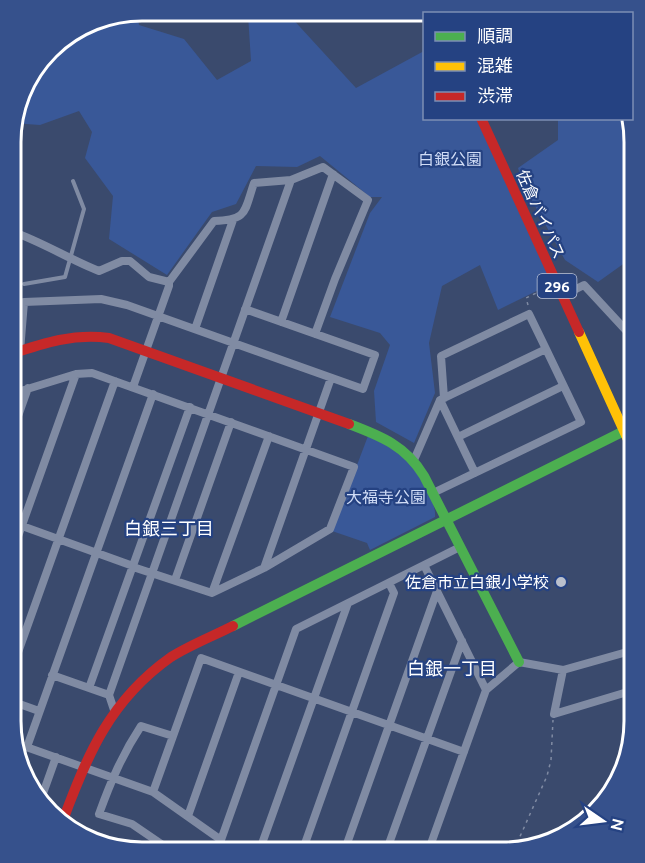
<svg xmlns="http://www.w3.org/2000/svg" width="645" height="863" font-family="Ubuntu,'Noto Sans JP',sans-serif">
<rect width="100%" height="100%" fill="#3a4a6d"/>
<!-- green -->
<path fill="#395898" d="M248 15H289L356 88 424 51V118L477 119 553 283 498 310 480 265 442 286 429 343 435 393 414 443 376 422 374 391 390 345 380 333 330 317 370 213 382 197H370L320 156 297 167 256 166 236 204 212 212 167 275 109 239 113 196 85 158 92 132 79 111 40 125 12 123 28 76 55 43 99 18 138 17 139 25 184 39 217 80 251 61Z
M558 119H629L634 141V259L633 257 598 282 565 260 524 186 518 168 558 140Z
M368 436C378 440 391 444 399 451 412 464 437 498 435 517L370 550 367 543 332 531Z"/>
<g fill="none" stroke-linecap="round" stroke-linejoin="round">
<!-- path -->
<path stroke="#808ba3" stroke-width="1.5" stroke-dasharray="3 4.5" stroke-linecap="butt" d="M528 305 526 298 547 288
M514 850 547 776 551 760 553 720"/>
<!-- lane -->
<path stroke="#808ba3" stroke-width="4" d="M24 284 65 277 84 209 73 181"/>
<!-- street -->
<path stroke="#808ba3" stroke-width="8" d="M11 231C42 242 69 259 99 271L122 261H130L149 277 169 282V286L133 387
M169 282 214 221C248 220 244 212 254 183L291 180 323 167 368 200 335 279 315 334
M562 296 584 285 634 339
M281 322 333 174
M195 329 233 220
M20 351 24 302 101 299 127 305 363 389 375 355 245 309
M11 394 76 374 92 373 354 467 330 529 264 568 212 593 133 567
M444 398 441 356 529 314 546 349
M440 400 475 473
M11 436 28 388
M458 437 563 386
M414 460 440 400 546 349 581 422 433 493
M11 522 133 566
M11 556 76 374
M424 565 460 547
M264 568 331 378
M175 580 231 422
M212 593 269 436
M563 670 634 650
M11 672 115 381
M52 675 109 695
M89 688 190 407
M11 701 39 711
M114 710 109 695 291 180
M15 743 153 792 221 840 217 852
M27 747 153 394
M153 792 201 658 464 752
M41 799 56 757
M188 816 239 672
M221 840 296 629 424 565 486 690
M173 852 132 824 99 814C111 781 122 755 141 726L173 736
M259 852 348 603
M302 852 394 593 389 583
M344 852 437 591
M386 852 462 641
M428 852 486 690 519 662 563 670 554 714 634 690"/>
<!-- fast -->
<path stroke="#4caf50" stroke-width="10" d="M349 424C381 436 406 446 424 476L519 662
M233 626 634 426"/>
<!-- slow -->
<path stroke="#ffc107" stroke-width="10" d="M438 13V14
M579 332 634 453"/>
<!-- jam -->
<path stroke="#c62828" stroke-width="10" d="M481 118 579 332
M11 354C44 343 74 333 109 338L349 424
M62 823C87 755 110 700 171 657 190 645 213 636 233 626"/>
</g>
<!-- markers -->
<circle fill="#bac0cc" stroke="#254282" stroke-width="2" cx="561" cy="582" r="6"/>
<g text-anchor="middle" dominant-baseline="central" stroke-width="4.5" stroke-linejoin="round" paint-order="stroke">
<!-- shield labels -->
<rect fill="#254282" stroke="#bec6da" stroke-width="1.5" x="537.5" y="274" width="39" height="24" rx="4.5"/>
<g font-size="15" font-weight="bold" fill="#fff">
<text x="557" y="286">296</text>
</g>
<!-- park labels -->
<g font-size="16" fill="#d0dcf6" stroke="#254282">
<text x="450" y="159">白銀公園</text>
<text x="386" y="497">大福寺公園</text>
</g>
<!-- street labels -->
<g font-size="16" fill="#fff" stroke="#254282">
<text transform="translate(541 214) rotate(66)">佐倉バイパス</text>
</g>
<!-- poi labels -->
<g font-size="16" fill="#fff" stroke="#254282" text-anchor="end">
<text x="549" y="582">佐倉市立白銀小学校</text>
</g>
<!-- neighbourhood labels -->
<g font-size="18" fill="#fff" stroke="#254282">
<text x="169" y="528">白銀三丁目</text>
<text x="452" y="668">白銀一丁目</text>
</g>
</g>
<!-- crop -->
<path d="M0 0H645V863H0ZM142 21H503A121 121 0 0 1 624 142V721A121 121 0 0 1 503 842H142A121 121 0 0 1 21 721V142A121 121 0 0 1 142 21Z" fill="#36518c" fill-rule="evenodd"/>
<path fill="none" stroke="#fff" stroke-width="3" d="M142 21H503A121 121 0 0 1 624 142V721A121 121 0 0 1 503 842H142A121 121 0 0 1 21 721V142A121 121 0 0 1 142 21Z"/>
<!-- legend -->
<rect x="423" y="12" width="210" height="108" fill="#254282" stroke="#7c8eb4" stroke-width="1.5"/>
<rect x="435" y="32" width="30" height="9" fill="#4caf50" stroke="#7c8eb4" stroke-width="1.5"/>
<text x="477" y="42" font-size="18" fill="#ffffff">順調</text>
<rect x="435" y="62" width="30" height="9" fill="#ffc107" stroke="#7c8eb4" stroke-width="1.5"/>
<text x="477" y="72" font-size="18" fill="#ffffff">混雑</text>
<rect x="435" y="92" width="30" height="9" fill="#c62828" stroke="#7c8eb4" stroke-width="1.5"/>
<text x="477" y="102" font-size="18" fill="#ffffff">渋滞</text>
<!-- north arrow -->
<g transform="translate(603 821) rotate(104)" stroke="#254282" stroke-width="4.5" paint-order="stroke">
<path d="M0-4.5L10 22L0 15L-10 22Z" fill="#ffffff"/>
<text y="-9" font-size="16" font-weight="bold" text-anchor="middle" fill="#ffffff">N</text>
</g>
</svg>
